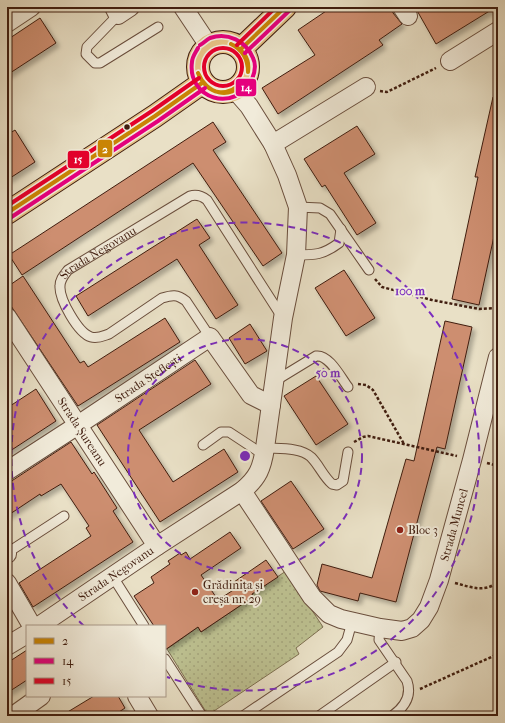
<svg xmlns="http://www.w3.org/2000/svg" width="505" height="723" font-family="'IM FELL French Canon',serif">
<defs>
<pattern id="grass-dots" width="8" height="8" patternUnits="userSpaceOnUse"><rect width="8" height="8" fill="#bdc191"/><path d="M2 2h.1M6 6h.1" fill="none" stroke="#a4a57c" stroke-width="1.8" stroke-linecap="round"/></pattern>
<filter id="shadow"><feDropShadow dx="3.5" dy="3.5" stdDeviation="2" flood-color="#0004"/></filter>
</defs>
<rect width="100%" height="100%" fill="#e9e0c6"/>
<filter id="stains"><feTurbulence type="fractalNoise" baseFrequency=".005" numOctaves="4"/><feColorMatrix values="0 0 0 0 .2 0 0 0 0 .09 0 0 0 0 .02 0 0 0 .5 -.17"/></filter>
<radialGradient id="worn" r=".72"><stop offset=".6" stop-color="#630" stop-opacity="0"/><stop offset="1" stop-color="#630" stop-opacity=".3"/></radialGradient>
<!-- grass -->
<path fill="url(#grass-dots)" stroke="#7e6f50" d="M286 571 323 627 296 648 299 654 208 715 167 649 198 627 201 632 253 597 252 594Z"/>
<!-- building -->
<path fill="#cd8e70" stroke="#401d0f" filter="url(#shadow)" d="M332 7H392L393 13 402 24 379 40 383 45 278 114 262 88 315 55 298 30Z
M415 7H496L436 44Z
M40 18 56 43 7 75V40Z
M493 97 498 98V218L479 305 452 299 478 177H475Z
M213 122 226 142 213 150 282 253 263 266 193 163 22 275 9 255Z
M357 126 375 154 344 173 376 223 357 235 325 185 322 187 304 159Z
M15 130 35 162 7 180V135Z
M197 219 210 238 199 245 238 305 216 319 177 259 88 316 76 296Z
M344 270 375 318 346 336 315 288Z
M23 276 80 363 84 361 88 367 165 318 180 342 78 406 7 300V287Z
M445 321 472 327 445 449 437 447 396 602 360 593 358 601 320 591 317 585 322 564 372 578 406 459 414 461Z
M250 324 267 351 245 364 229 338Z
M195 360 211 384 139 430 173 482 224 449 238 472 160 522 97 425Z
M316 376 348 424 316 445 284 396Z
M36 389 56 421 7 453V408Z
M71 442 92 474 94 472 117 508 113 511 133 542 33 607 19 583 91 536 86 528 89 526 61 484 41 496 40 494 7 516V484Z
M291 481 324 529 293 549 261 501Z
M230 532 241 548 201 575 218 600 238 587 234 582 266 560 278 577 252 594 253 597 201 632 198 627 165 650V626H154L134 596 154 583 151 577 170 564 168 561 180 553 181 555 186 552 190 559Z
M27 650V680L7 693V663Z
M94 696H118L125 708 113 716H61Z"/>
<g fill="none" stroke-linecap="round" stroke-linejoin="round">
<!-- lane casing -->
<g stroke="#6a4e3d" stroke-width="11">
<g id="lane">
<path d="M118 15 87 47 86 54 95 63H100L158 27"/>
<path d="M298 207 320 208 330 214 369 270"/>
<path d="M296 255C315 255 323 255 339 243L341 229"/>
<path id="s1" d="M210 337 186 301C177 294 172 295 162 298L109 334C103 336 98 339 91 337 78 333 59 299 60 286 60 279 64 275 68 270L190 196C197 194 202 196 207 200L282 317"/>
<path d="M275 381 316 356C329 354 341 378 348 387"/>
<path d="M203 445 221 432H229L264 455"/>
<path d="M265 448C279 449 300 447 311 457 319 465 323 476 332 484L337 485 343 481 348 452"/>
<path d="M7 553 64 516"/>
<path d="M113 577 144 626"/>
<path d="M380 628 379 640 407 681C412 696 405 707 392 716"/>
<path d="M165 659 202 716"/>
<path d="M243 716 338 652 347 640 352 622"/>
<path d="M319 716 396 662"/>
</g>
</g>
<!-- street casing -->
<g stroke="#6a4e3d" stroke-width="20">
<g id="street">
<path d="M114 7 118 15 130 7"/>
<path d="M183 7 209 46"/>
<path d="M402 7 408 16"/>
<path d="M7 23 31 7"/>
<path d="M450 61 498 31"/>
<path d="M273 144 366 87"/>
<path id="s2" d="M7 317 157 546"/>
<path id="s3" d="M7 471 78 425 210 337 251 395 271 405"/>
<path id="s4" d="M242 491 312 597 329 614 341 619 380 628 402 631 412 628 421 620 429 607 439 580 472 460 498 357"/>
<path d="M7 554V553"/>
<path d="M7 583 32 626"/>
<path id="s5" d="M39 626 157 546 242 491C258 478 262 468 265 448L283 318 296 255 298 207 287 175 273 144 249 106 235 90"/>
<path d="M7 646 27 634"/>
<path d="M137 696 149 716"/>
<path d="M13 716 41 696"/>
</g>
</g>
<!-- primary casing -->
<g stroke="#401d0f" stroke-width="24">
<path id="primary" d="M198 67a25 25 0 1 1 50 0a25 25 0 1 1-50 0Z
M241 49 285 7
M7 213 155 116 202 83"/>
</g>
<!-- path -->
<path stroke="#401d0f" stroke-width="2.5" stroke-dasharray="3 2" stroke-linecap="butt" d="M380 91 387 92 436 68
M375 279 382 287 432 300 479 309 498 308
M358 384 366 385 373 390 404 444
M354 442 363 437 368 436 457 456
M487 463 498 466
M455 583C471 587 484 593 498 582
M420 689 498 654"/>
<!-- lane -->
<use href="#lane" stroke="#f1ebda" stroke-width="9"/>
<!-- street -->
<use href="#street" stroke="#f1ebda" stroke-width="18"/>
<!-- primary -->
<use href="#primary" stroke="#e4c083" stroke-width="22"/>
<!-- bus-1 casing -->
<g stroke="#f1ebda" stroke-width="7">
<path id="bus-1" d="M231 44C244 50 250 59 248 72
M231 44C243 50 248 59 248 72
M241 49 285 7
M198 73C208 96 227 98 244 81
M198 73C206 93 230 102 244 81
M7 213 155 116 202 83"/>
</g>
<!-- bus-2 casing -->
<g stroke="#f1ebda" stroke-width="7">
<path id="bus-2" d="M198 48C196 52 192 57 192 62 187 99 235 114 252 79 255 72 256 64 253 58 246 41 228 32 210 38 206 40 204 43 200 45
M245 53 289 11
M10 218 158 121 205 88"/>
</g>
<!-- bus-3 casing -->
<g stroke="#f1ebda" stroke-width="7">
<path id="bus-3" d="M237 45 276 7
M204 67a19 19 0 1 1 38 0a19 19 0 1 1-38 0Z
M7 206 152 111 199 78"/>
</g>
<!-- bus-1 -->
<use href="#bus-1" stroke="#c98404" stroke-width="4"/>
<!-- bus-2 -->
<use href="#bus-2" stroke="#e5007d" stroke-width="4"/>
<!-- bus-3 -->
<use href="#bus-3" stroke="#e4002b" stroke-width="4"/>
</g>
<!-- distance rings -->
<g fill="none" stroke="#7b2cbf" stroke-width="2" stroke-dasharray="7 5">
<circle cx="245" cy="456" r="117"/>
<path d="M84 626A234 234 0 1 1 167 677"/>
</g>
<!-- markers -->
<circle fill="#401d0f" stroke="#f1ebda" stroke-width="1.5" cx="127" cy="127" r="3.5"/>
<g fill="#8f2418" stroke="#f1ebda" stroke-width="1.5">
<circle cx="400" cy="530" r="4"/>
<circle cx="195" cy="592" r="4"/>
</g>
<g text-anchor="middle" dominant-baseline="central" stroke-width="4" stroke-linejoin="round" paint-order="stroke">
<!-- street labels -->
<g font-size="12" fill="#401d0f" stroke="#f1ebda">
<text stroke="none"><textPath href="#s1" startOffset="266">Strada Negovanu</textPath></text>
<text stroke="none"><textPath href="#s3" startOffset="169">Strada Steflești</textPath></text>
<text stroke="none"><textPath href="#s2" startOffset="137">Strada Șureanu</textPath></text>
<text stroke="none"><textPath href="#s4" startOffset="350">Strada Muncel</textPath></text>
<text stroke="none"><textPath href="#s5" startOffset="93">Strada Negovanu</textPath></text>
</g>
<!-- poi labels -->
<g font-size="12" fill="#401d0f" stroke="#f1ebda" text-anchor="start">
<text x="408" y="530">Bloc 3</text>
<text x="203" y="585">Grădinița și<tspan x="203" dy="14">creșa nr. 29</tspan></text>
</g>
</g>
<circle cx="245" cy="456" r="6" fill="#7b2cbf" stroke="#f1ebda" stroke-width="2"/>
<g font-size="12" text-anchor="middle" font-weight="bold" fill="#7b2cbf" stroke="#f1ebda" stroke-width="4" stroke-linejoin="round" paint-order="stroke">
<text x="410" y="295">100 m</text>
<text x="328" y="377">50 m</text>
</g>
<g stroke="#f1ebda" stroke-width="1.5">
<rect x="235" y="78" width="22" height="19" rx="4" fill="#e5007d"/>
<rect x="97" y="139" width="16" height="19" rx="4" fill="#c98404"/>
<rect x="67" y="150" width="23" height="19" rx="4" fill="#e4002b"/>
</g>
<g font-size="11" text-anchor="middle" font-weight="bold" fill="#fff">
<text x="246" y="91">14</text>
<text x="105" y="153">2</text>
<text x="78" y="163">15</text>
</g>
<!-- margin -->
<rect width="505" height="723" fill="none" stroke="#e9e0c6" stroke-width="24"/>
<rect x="8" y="8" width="489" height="707" fill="none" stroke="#401d0f" stroke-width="2"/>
<rect x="12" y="12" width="481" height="699" fill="none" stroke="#401d0f"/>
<!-- legend -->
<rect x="26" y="625" width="140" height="72" fill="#f1ebda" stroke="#aa9989"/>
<rect x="34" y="638" width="20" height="6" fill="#c98404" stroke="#aa9989"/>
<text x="62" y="645" font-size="12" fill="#401d0f">2</text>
<rect x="34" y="658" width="20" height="6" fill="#e5007d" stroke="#aa9989"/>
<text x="62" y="665" font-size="12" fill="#401d0f">14</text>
<rect x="34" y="678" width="20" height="6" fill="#e4002b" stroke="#aa9989"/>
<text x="62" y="685" font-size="12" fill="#401d0f">15</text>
<rect width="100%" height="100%" filter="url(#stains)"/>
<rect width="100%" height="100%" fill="url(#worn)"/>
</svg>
